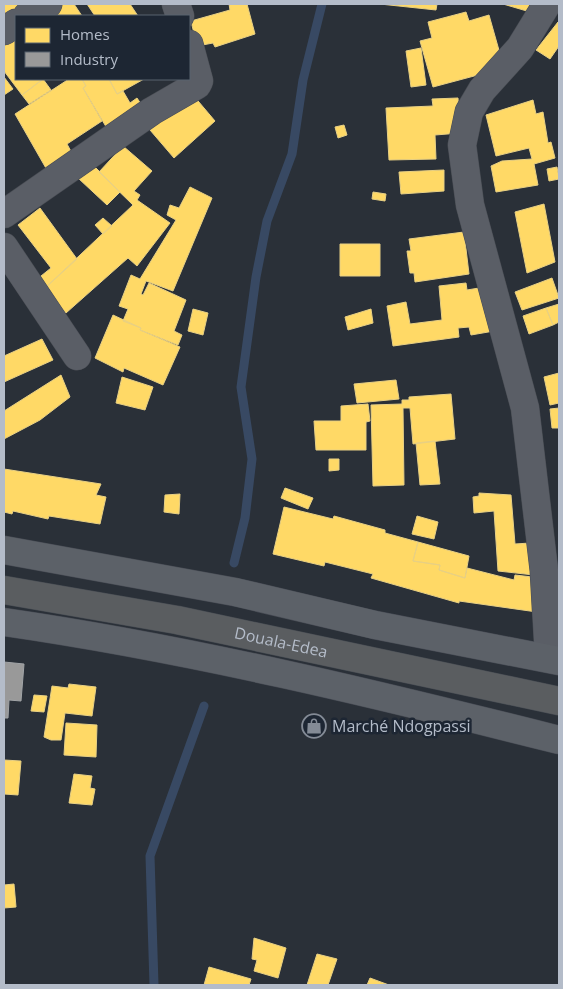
<svg xmlns="http://www.w3.org/2000/svg" width="563" height="989" font-family="'Open Sans',sans-serif">
<rect width="100%" height="100%" fill="#2a3038"/>
<!-- homes -->
<path fill="#ffd966" stroke="#e8d084" d="M4 4H22L4 17Z
M56 4H74L82 16H36Z
M87 4H130L138 16H95Z
M229 4H247L255 34 215 47 213 43 197 46 191 21 230 10Z
M380 4H437L436 10Z
M503 4H541L537 14Z
M466 12 469 21 489 15 504 68 433 87 420 41 432 38 428 22Z
M558 22 559 46 550 59 536 50Z
M16 35V79H43L22 95 4 71V45Z
M421 48 426 85 411 87 406 51Z
M4 77 13 89 4 95Z
M43 79 51 90 29 104 22 95Z
M69 79H82L86 86 83 88 102 121 67 144 73 155 47 170 15 114Z
M82 79H109L117 94 123 91 130 103 137 98 145 110 108 130 83 88 86 86Z
M109 79H144L117 94Z
M193 95 215 121 174 158 150 130Z
M458 98 460 133 435 135 436 159 389 160 386 108 433 106 432 99Z
M533 100 536 114 543 112 548 143 551 142 555 158 534 164 538 185 496 192 491 166 502 161 532 159 529 148 496 156 486 115Z
M344 125 347 135 338 138 335 127Z
M123 146 152 171 134 191 140 195 137 200 170 223 137 266 128 258 66 313 44 289 133 205 99 172Z
M91 163 120 192 107 205 78 178Z
M557 167 559 179 549 181 547 169Z
M444 170V191L401 194 399 172Z
M190 187 212 198 173 291 146 281 141 294 143 295 149 283 186 300 174 331 182 335 178 345 140 330 141 328 123 321 128 309 119 306 131 275 140 279 176 220 167 215 170 205 179 208Z
M373 192 386 194 385 201 372 199Z
M544 204 555 262 527 273 515 212Z
M40 208 77 259 44 289 36 280 51 268 18 225Z
M103 218 112 226 103 234 95 225Z
M464 232 469 274 415 282 414 273H410L407 251H411L409 239Z
M340 244H380V276H340Z
M552 278 559 298 522 310 515 292Z
M466 283 467 290 485 287 494 331 471 335 469 327 458 328 459 337 393 346 387 306 406 302 410 324 442 320 439 286Z
M559 304V322L553 325 546 308Z
M546 308 553 325 529 334 523 316Z
M193 309 208 313 203 335 188 331Z
M371 309 373 323 348 330 345 317Z
M113 315 141 328 140 330 180 347 163 385 124 368 123 372 95 358Z
M42 339 53 360 4 382V356Z
M559 373V403L550 405 544 377Z
M61 375 70 397 40 420 4 439V411Z
M122 377 153 387 145 410 116 403Z
M396 380 399 399 357 403 354 384Z
M451 394 455 439 413 444 410 408H403L404 485 373 486 371 405 402 404V400H409V397Z
M368 404 370 421 366 422V450H316L314 421H341V406Z
M559 408V428H552L550 409Z
M435 441 440 484 420 485 416 443Z
M329 459H339V470L329 471Z
M4 469 101 484 96 495 106 497 100 524 49 516 48 519 13 511 12 514 4 512Z
M285 488 313 498 308 509 281 498Z
M479 493 511 495 515 544 530 543 534 575 498 571 494 511 474 513 473 497 479 496Z
M180 494 179 514 164 512 165 495Z
M284 507 333 519 334 516 385 530V533L418 542 413 561 440 565 439 570 465 578 467 568 514 580 515 575 541 578 537 612 459 601V603L371 578 373 574 325 562 324 566 273 554Z
M417 516 438 522 434 539 412 534Z
M418 542 469 556 465 578 439 570 440 565 413 561Z
M69 684 96 687 92 716 65 713 61 740H51L44 737 52 686 68 688Z
M34 695 47 696 44 712 31 711Z
M66 723 97 725 96 757 64 755Z
M4 760 21 761 18 795 4 794Z
M74 774 92 776 90 788 95 789 92 805 69 803Z
M14 884 16 907 4 908V885Z
M254 938 286 948 278 978 254 971 257 960 252 959Z
M317 954 337 959 328 985H307Z
M209 967 251 979 249 985H204Z
M370 978 389 985H367Z"/>
<!-- industry -->
<path fill="#999" stroke="#a1a4a7" d="M4 662 24 664 21 701 9 700 8 718H4Z"/>
<g fill="none" stroke-linecap="round" stroke-linejoin="round">
<!-- stream -->
<path stroke="#384963" stroke-width="9" d="M234 563 245 518 252 459 241 387 256 277 267 221 292 154 303 80 322 4
M154 985 150 856 204 706"/>
<!-- minor casing -->
<g stroke="#484c53" stroke-width="29">
<path id="minor" d="M176 4 180 16
M547 4 520 48 482 90 469 112 462 145 470 205 525 408 544 570 549 658
M27 16 48 4
M4 31 16 23
M4 214 152 111 197 85 199 81 189 44
M4 247 77 356"/>
</g>
<!-- major casing -->
<g stroke="#484c55" stroke-width="29">
<path id="major" d="M4 550 235 592 375 625 559 661
M4 622C191 649 376 694 559 740"/>
</g>
<!-- highway casing -->
<g stroke="#474c53" stroke-width="29">
<g id="highway">
<path id="s1" d="M4 590 177 620 559 701"/>
</g>
</g>
<!-- minor -->
<use href="#minor" stroke="#5a5e66" stroke-width="28"/>
<!-- major -->
<use href="#major" stroke="#5c6168" stroke-width="28"/>
<!-- highway -->
<use href="#highway" stroke="#5a5d60" stroke-width="28"/>
</g>
<!-- icons -->
<defs>
<g id="shop-ring" transform="scale(1.25)"><circle r="9.5" fill="#1d2633" stroke="#848b96" stroke-width="1.5"/><path d="M-5-2.5h2.3a2.7 3.5 0 0 1 5.4 0H5L5.5 6h-11ZM-1.5-2.5h3a1.5 2.3 0 0 0-3 0Z" fill="#848b96"/></g>
</defs>
<g fill-rule="evenodd">
<use href="#shop-ring" x="314" y="726"/>
</g>
<g text-anchor="middle" dominant-baseline="central" stroke-width="5" stroke-linejoin="round" paint-order="stroke">
<!-- street labels -->
<g font-size="16" fill="#b4bcc9" stroke="#1d2633">
<text stroke="none"><textPath href="#s1" startOffset="282">Douala-Edea</textPath></text>
</g>
<!-- poi labels -->
<g font-size="16" fill="#b4bcc9" stroke="#1d2633" text-anchor="start">
<text x="332" y="726">Marché Ndogpassi</text>
</g>
</g>
<!-- border -->
<rect width="563" height="989" fill="none" stroke="#b4bcc9" stroke-width="10"/>
<!-- legend -->
<rect x="15" y="15" width="175" height="65" fill="#1d2633" stroke="#59626f"/>
<rect x="25" y="28" width="25" height="15" fill="#ffd966" stroke="#59626f"/>
<text x="60" y="40" font-size="15" fill="#b4bcc9">Homes</text>
<rect x="25" y="52" width="25" height="15" fill="#999999" stroke="#59626f"/>
<text x="60" y="65" font-size="15" fill="#b4bcc9">Industry</text>
</svg>
